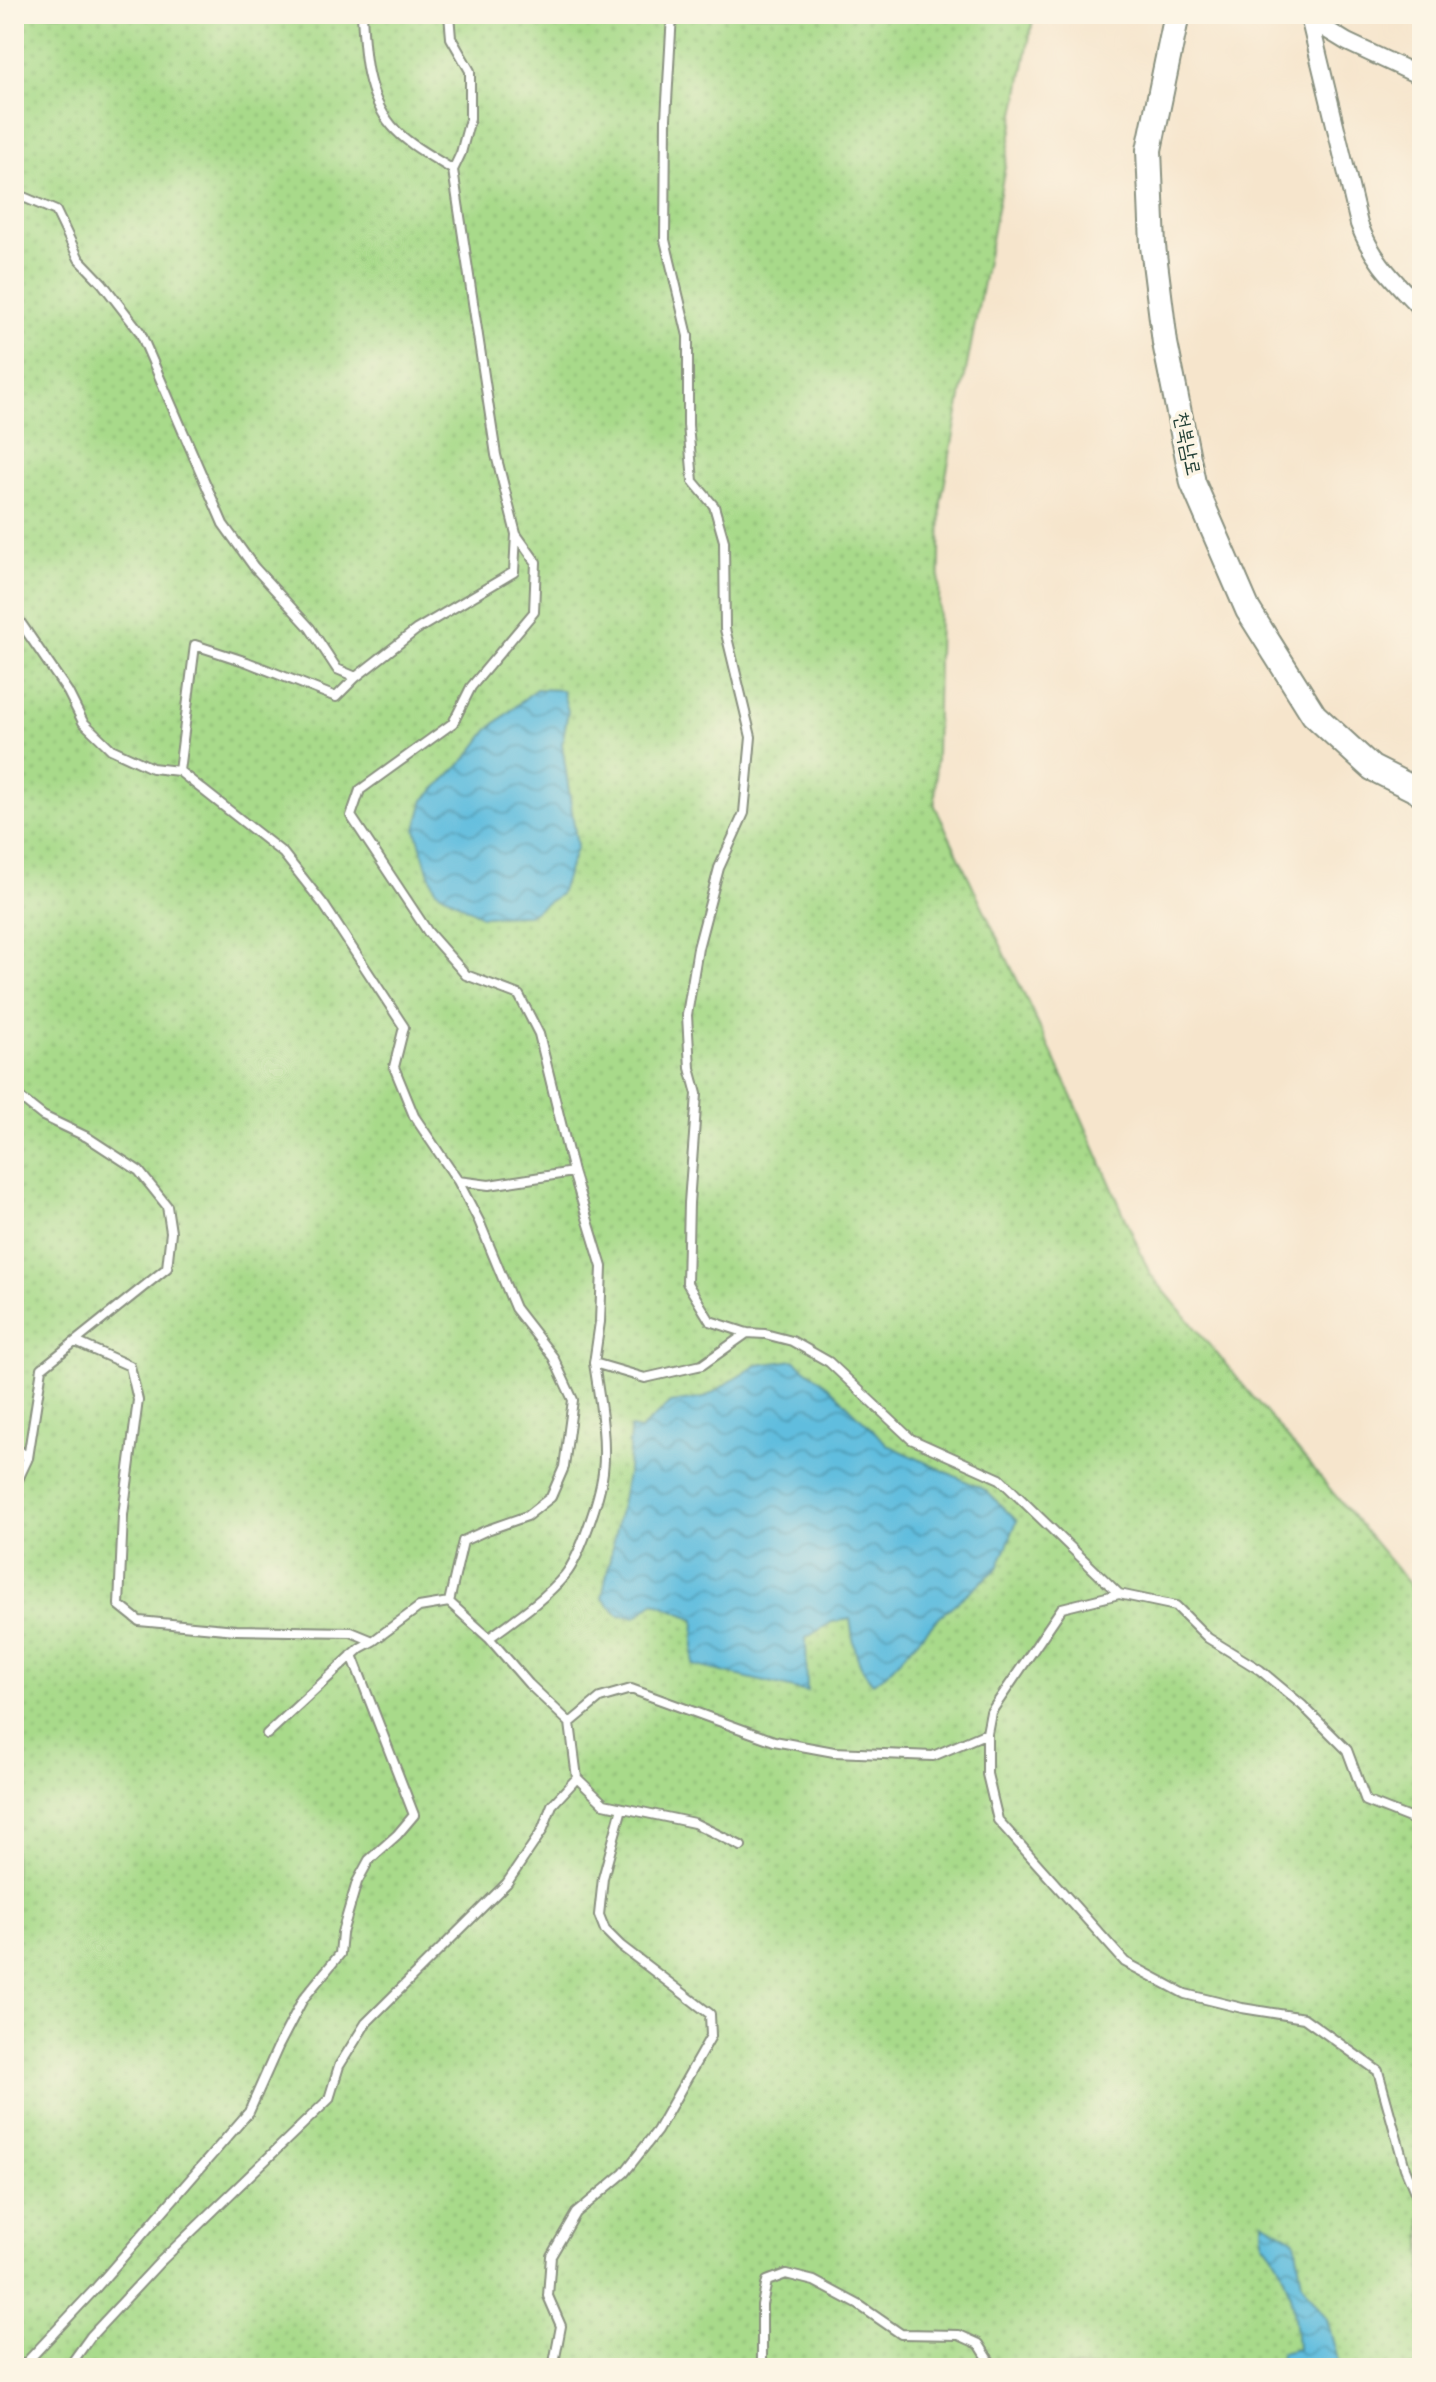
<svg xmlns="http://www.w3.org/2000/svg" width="1436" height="2382" font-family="Kalam,'Poor Story',sans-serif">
<defs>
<pattern id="grass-dots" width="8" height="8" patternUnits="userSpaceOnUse" patternTransform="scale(2)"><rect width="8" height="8" fill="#a8da8a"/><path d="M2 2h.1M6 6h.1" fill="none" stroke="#90bc78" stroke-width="1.8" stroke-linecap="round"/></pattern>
<pattern id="water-waves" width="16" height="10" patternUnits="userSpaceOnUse" patternTransform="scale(2)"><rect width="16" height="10" fill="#60bdde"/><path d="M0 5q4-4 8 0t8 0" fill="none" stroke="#4f9bb5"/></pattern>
</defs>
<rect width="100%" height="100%" fill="#fcf5e5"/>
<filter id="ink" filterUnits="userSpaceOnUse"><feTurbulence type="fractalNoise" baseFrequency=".0125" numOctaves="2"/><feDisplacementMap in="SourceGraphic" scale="16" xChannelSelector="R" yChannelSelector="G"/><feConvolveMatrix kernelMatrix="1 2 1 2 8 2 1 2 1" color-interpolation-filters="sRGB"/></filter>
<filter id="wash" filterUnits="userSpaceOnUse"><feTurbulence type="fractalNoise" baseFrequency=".006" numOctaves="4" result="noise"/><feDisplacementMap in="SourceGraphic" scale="32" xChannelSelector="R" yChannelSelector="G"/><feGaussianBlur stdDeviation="1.8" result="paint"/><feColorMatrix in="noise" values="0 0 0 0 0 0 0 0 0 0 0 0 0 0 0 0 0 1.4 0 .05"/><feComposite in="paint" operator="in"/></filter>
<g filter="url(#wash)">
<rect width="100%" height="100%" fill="#f6e5cc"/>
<!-- grass -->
<path fill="url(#grass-dots)" stroke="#648c5f" stroke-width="2" d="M14 14H1034L941 502 935 806 1072 1096 1150 1274 1422 1599V2368H14Z"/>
<!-- water -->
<path fill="url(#water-waves)" stroke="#407d89" stroke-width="2" d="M536 689 562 690 568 711 562 744 577 846 560 894 528 915 481 916 436 890 427 868 416 829 424 800 469 756 490 728Z
M794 1360 828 1386 888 1445 985 1490 1017 1521 998 1568 940 1616 886 1674 873 1683C855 1664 854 1644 850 1619L832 1622 806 1638 807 1692 693 1665 695 1619 654 1602 636 1617 619 1615 602 1598 628 1470 630 1428 640 1430 671 1403 704 1398 757 1365Z
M1263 2221 1295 2240 1302 2283 1327 2319 1340 2368H1280V2353L1297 2349C1295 2311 1289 2270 1263 2242Z"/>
</g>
<g filter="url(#ink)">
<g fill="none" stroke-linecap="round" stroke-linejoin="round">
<!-- lane casing -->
<g stroke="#8a9180" stroke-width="12">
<path id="lane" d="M362 14C364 53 366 95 392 126 407 144 433 157 453 170
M672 14 666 119 665 240 688 336V425L693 481 714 506 724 541 725 629 751 737 744 813 719 868 698 948 687 1015 690 1068 697 1094 689 1203 687 1283 710 1321 747 1333 765 1334 792 1341 829 1362 911 1439 1000 1479 1119 1594 1176 1606 1208 1638 1260 1670 1302 1705 1347 1750 1366 1801 1422 1823
M14 193 56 211 79 259 102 283 140 332 223 524 254 567 310 628 337 669 356 677 416 630 514 572 516 534 496 455 453 170 461 153 470 119V71L451 38 449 14
M516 534 536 562 534 612 471 687 453 723 360 790 351 816 428 932 466 975 519 995 539 1034 573 1172 602 1267 600 1322 594 1363 645 1378 702 1365 747 1333
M14 613 68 692 83 722 111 749 152 768 179 771 195 645 247 662 336 697 356 677
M179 771 283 853 324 905 404 1027 394 1067 414 1116 458 1181 489 1185 573 1172
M14 1093 43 1116 87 1137 139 1171 167 1206 171 1232 167 1268 42 1368 28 1458
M458 1181 479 1221 515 1308 553 1357 573 1400 564 1467 551 1497 527 1516 487 1530 463 1541 449 1602 489 1638C515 1619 544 1600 565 1575 580 1557 600 1497 603 1472 607 1438 599 1396 594 1363
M76 1342 130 1366 138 1400 123 1515 119 1605 139 1621 236 1630 351 1632 373 1641 419 1607 449 1602
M14 1446 28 1458 14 1488
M570 1723 600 1698 631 1689 774 1741 834 1752 933 1756 987 1733 991 1712 1062 1608 1119 1594
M987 1733V1774L998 1820 1125 1962 1185 1994 1242 2008 1304 2018 1378 2071 1405 2168 1422 2209
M267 1734 360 1648 373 1641
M577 1778 604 1804 694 1823 741 1846
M21 2368 95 2289 249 2112 278 2047 303 1999 340 1954 342 1933 357 1882 369 1860 397 1835 414 1815 352 1655
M68 2368 91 2336 160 2262 329 2099 339 2066 366 2023 507 1883 542 1831 552 1805 577 1778 570 1723 529 1684 489 1638
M553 2368 561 2326 548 2296 551 2256 576 2213 624 2173 657 2131 711 2036 710 2014 621 1946 605 1930 599 1915 603 1878 622 1808
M762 2368V2305L767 2281 786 2274 814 2281 859 2305 901 2334 959 2335 979 2344 994 2368"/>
</g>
<!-- street casing -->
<g stroke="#8a9180" stroke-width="20">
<path id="street" d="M1301 14 1347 42 1422 77
M1310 21 1359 224C1373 262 1395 281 1422 310"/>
</g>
<!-- secondary casing -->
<g stroke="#8a9180" stroke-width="28">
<path id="secondary" d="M1177 14 1149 150 1153 246 1165 343 1193 483 1248 610 1314 715 1372 768 1422 793"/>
</g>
<!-- lane -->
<use href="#lane" stroke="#fff" stroke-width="8"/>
<!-- street -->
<use href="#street" stroke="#fff" stroke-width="16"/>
<!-- secondary -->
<use href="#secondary" stroke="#fff" stroke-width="24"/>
</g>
</g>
<g text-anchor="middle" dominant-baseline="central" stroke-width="7" stroke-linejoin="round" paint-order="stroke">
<!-- street labels -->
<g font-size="20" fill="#1f3d34" stroke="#fcf5e5">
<text transform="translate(1186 444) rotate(78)">천북남로</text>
</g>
</g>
<!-- margin -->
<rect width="1436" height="2382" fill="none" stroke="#fcf5e5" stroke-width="48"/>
</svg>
